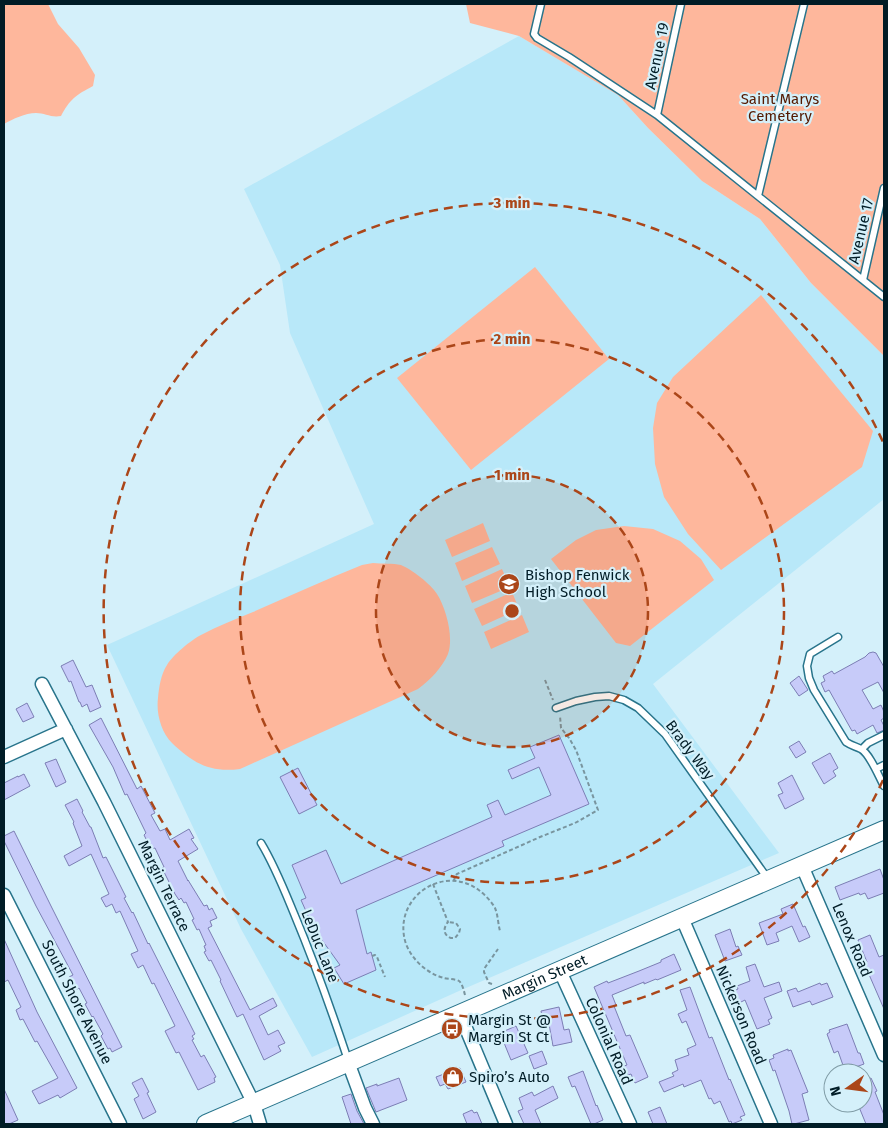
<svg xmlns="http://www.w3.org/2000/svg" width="888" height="1128" font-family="'Fira Sans',sans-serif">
<rect width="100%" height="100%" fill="#d4f0fa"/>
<!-- built -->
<path fill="#b8e8f9" d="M519 36 618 95 648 128 702 181 760 219 811 283 884 356V499L653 684 779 853 459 991 312 1057 241 929 107 645 374 524 290 333 280 265 244 189Z"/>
<!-- green -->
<path fill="#feb79c" d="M4 4H48L58 24 79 48 95 75 93 86C76 95 70 99 61 116 51 118 45 113 36 113 25 113 13 119 4 124Z
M466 4H884V356L811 283 760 219 702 181 648 128 618 95 519 36 470 23Z
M535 267 609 359 471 470 397 378Z
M761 295 873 431 862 467 721 570 688 534 664 497 655 464 653 428 657 403 673 377Z
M483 523 490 541 452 557 445 540Z
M624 526 653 529 680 541 701 559 714 580 630 646 616 643 551 559 576 540 596 530Z
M492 547 500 564 462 581 455 563Z
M373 563C382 564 393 563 401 565 411 569 431 584 437 594 446 608 454 637 448 654 442 668 430 680 418 689L240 769C210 773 193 763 172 743 161 732 156 713 158 698 159 687 161 674 167 665 173 655 191 640 201 635 218 626 236 619 253 612 289 596 325 580 362 565Z
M502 569 510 587 472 603 465 586Z
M512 592 519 609 482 626 474 609Z
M522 615 529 632 491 649 484 632Z"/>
<!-- building -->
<path fill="#c7cbf9" stroke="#7c7eb4" d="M873 652 876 653 884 667V693L878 682 862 690 873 709 881 705 884 712V718L881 720 884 726V730L877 733 873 725 857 734 855 730 852 731 829 690 825 692 821 683 825 681 823 676 832 671 834 674 865 657 869 653Z
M73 660 86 687 92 685 101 707 90 712 87 704 82 707 80 702H79L71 681 69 682 61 666Z
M799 676 808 690 799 696 790 683Z
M27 703 34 717 23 722 16 709Z
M101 718 137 789 141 786 155 813 151 815 160 831 165 829 170 840 189 829 194 838 191 839 198 849 178 861 188 881V880L204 906 207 905 209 910 212 908 217 918 210 921 212 926 208 928 250 1010 273 998 277 1006 259 1016 268 1035 278 1030 285 1043 278 1046 281 1051 264 1060 243 1014 237 1017 220 981 221 980 211 960 209 961 204 952 206 951 204 946 206 945 199 929 197 930 192 920 194 919 186 902 184 903 181 898 179 900 175 894 162 868 164 867 155 848 151 849 144 835 146 833 127 794 125 795 113 767 89 725Z
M559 735 589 804 502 841 504 846 356 910 367 954 371 952 376 970 344 984 334 968 340 965 314 929 301 900 306 898 292 865 326 850 341 884 492 817 487 805 498 800 505 815 551 795 539 767 512 779 508 770 535 758 530 747Z
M799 741 806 752 796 758 789 747Z
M830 753 838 768 833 771 836 776 824 784 812 763Z
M56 759 66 782 56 787 45 763Z
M298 768 317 805 299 814 280 777Z
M24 774 30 786 4 800V783L18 776V777Z
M792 775 804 799 785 809 778 795 783 793 778 783Z
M77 799 83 811 82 812 90 827H91L103 858 106 857 126 897 124 898 132 913 133 912 148 944 149 943 195 1034 192 1036 194 1039 192 1040 201 1057 204 1055 216 1077 214 1078 215 1082 198 1090 179 1052 176 1053 165 1031 175 1026 154 983 152 984 143 965 138 968 131 954 138 951 120 911 116 913 112 904 106 907 101 898 109 894 91 854 69 866 64 856 82 846 73 823 74 822 65 805Z
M14 831 51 906 122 1047 112 1052 110 1048 108 1049 101 1036 103 1034 93 1016 92 1017 85 1004 87 1003 79 988 75 990 69 977 73 975 36 906 4 841V836Z
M880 869 884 880V893L868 899 865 893 860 895 859 893 840 900 835 887Z
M793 904 803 927 805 926 810 937 799 942 792 926 776 933 779 941 767 945 759 923 783 914 781 909Z
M730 929 736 947 738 946 742 955 725 961 715 935Z
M870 935 879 957 884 955V1009L864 963 867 962 858 940Z
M4 939 37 1012 77 1088 60 1098 58 1095 39 1104 32 1091 58 1078 37 1041 35 1042 23 1019 20 1020 16 1010 21 1007 8 980 4 982Z
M674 954 681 970 657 980 656 979 644 984V982L612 995 616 1005 614 1006 626 1036 630 1035 648 1077 635 1083 631 1074 628 1075 624 1066 627 1065 594 987 607 981 608 983 639 971 661 962V960Z
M755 964 764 987 779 982 782 991 764 998 772 1018 768 1020 770 1024 757 1029 745 1000 739 1003 734 991 738 989 737 986 750 981 746 967Z
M820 983 821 985 827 983 833 997 812 1005 810 1001 793 1007 787 991 796 988 798 992Z
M690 987 709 1038 712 1037 729 1080 730 1079 745 1115 740 1117 742 1120 732 1124 731 1121 729 1122 720 1101 714 1104 711 1098 709 1099 701 1080 684 1087 683 1084 664 1092 659 1082 674 1076 672 1073 678 1070 675 1060 689 1055 687 1049 696 1045 686 1021 682 1023 678 1014 687 1010 680 990Z
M559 1007 564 1030 569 1029 572 1042 553 1046 549 1024 544 1025 541 1011Z
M847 1024 858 1053H860L864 1064 845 1071 838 1051 834 1053 827 1034 830 1032 829 1030Z
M516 1026 528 1053 511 1060 500 1033Z
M788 1049V1051L791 1050 808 1092 802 1094 809 1120 794 1124H792L789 1111 775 1070 773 1071 769 1060 774 1058 773 1055Z
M542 1051 547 1064 534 1069 529 1056Z
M460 1068 466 1082 448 1089 445 1084 440 1086 436 1077Z
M583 1071 596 1106 597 1105 603 1120 594 1124H591L575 1086 572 1087 568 1077Z
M142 1078 149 1092 147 1093 156 1112 143 1119 134 1099 139 1096 132 1083Z
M399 1078 407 1100 376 1112 366 1088 377 1084V1086Z
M871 1078 877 1091 875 1092 884 1115V1124H866L859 1107 863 1105V1081Z
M553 1086 558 1098 535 1110 541 1124H524L518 1111 523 1109 519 1098 532 1092 534 1096Z
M4 1089 18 1120 9 1124H4Z
M351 1094 357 1111 364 1124H351L342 1097Z
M660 1107 667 1124H653L648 1112Z
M472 1110 474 1113 477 1112 482 1124H467L463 1114Z"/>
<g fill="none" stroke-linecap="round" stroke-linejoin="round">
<!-- lane casing -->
<g stroke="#28748b" stroke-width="9">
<path id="lane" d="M541 4 534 34 537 38 569 57 657 115 884 297
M657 115 681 4
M758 196 804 4
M863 280 884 188
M838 637 810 654 807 666 809 678 814 690 846 742C852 746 855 746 861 749 870 754 879 777 884 786
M556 708 576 701 595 697 609 696 624 700 638 708 665 734 768 879
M862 749 868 743 884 735
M876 769 884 765
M261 843C275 866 285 892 295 916 315 964 332 1012 348 1060"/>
</g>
<!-- street casing -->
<g stroke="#28748b" stroke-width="15">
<path id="street" d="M42 684 104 802 254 1104 260 1124
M4 757 66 729
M802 866 884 1055
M4 895 120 1124
M682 918 771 1124
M560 971 630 1124
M460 1014 506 1124
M348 1062 365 1108 373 1124"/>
</g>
<!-- secondary casing -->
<g stroke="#28748b" stroke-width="20">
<g id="secondary">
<path id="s1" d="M206 1124 884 830"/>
</g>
</g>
<!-- path -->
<path stroke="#79959f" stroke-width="2" stroke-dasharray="4 2.5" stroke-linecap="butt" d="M545 680 553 700
M454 881 455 876 457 874 540 837 575 823 598 810 576 750 569 738 561 728 560 716
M433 884 448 922C443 928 443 935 451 938H455L459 933 460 929 456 923 448 922
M372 956 375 955 377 957 385 977
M492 984 489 983 484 972V969L498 949
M465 995C464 991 462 983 459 981 456 979 448 979 444 978 428 974 412 960 406 944 391 899 443 862 480 891 485 895 492 902 495 908 498 915 498 924 500 931"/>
<!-- lane -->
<use href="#lane" stroke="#fff" stroke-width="6"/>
<!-- street -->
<use href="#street" stroke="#fff" stroke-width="12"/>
<!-- secondary -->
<use href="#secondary" stroke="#fff" stroke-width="18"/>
</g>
<!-- distance rings -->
<circle cx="512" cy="611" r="136" fill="#ab4619" fill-opacity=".12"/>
<g fill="none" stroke="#ab4619" stroke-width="2.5" stroke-dasharray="9 6">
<circle cx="512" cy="611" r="136"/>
<circle cx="512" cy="611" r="272"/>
<path d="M883 780A408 408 0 1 1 883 442"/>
</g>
<!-- icons -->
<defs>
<g id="school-disc" transform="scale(1.125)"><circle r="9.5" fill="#ab4619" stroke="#d4f0fa"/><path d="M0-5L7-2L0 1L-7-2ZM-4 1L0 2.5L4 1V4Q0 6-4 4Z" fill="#fff"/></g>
<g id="bus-disc" transform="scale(1.125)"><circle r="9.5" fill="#ab4619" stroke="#d4f0fa"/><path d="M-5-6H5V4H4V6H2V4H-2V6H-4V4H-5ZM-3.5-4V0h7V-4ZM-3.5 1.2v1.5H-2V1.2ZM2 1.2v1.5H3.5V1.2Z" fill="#fff"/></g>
<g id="shop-disc" transform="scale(1.125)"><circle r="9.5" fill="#ab4619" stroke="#d4f0fa"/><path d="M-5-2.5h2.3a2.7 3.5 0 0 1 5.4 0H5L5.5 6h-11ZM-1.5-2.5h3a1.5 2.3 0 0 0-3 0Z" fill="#fff"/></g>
</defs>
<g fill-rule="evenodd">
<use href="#school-disc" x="509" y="584"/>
<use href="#bus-disc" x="452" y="1029"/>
<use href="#shop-disc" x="453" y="1077"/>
</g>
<g text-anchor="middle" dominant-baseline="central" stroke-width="4.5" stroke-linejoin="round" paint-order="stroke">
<!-- street labels -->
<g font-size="15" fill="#001c26" stroke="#d4f0fa">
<text transform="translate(657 56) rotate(-78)">Avenue 19</text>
<text transform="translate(861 231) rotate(-77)">Avenue 17</text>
<text transform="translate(690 750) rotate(53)">Brady Way</text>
<text transform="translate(164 886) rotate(64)">Margin Terrace</text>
<text transform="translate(852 940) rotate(67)">Lenox Road</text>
<text transform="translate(320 946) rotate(68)">LeDuc Lane</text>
<text stroke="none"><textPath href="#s1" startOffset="369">Margin Street</textPath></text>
<text transform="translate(77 1002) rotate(63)">South Shore Avenue</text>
<text transform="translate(741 1015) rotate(67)">Nickerson Road</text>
<text transform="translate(609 1041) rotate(66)">Colonial Road</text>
</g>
<!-- park labels -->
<g font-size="15" fill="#541900" stroke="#d4f0fa">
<text x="780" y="99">Saint Marys<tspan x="780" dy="17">Cemetery</tspan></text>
</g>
<!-- poi labels -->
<g font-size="15" fill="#001c26" stroke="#d4f0fa" text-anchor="start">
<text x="525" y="575">Bishop Fenwick<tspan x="525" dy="17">High School</tspan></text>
<text x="468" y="1020">Margin St @<tspan x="468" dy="17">Margin St Ct</tspan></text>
<text x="469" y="1077">Spiro’s Auto</text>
</g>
</g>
<circle cx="512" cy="611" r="8" fill="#ab4619" stroke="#d4f0fa" stroke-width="2.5"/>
<g font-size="15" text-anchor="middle" font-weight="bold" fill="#ab4619" stroke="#d4f0fa" stroke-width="4.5" stroke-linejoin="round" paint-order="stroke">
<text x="512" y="208">3 min</text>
<text x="512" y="344">2 min</text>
<text x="512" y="480">1 min</text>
</g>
<!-- border -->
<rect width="888" height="1128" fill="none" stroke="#001c26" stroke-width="10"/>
<!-- north arrow -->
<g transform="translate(848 1088) rotate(256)"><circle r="24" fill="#d4f0fa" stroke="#7f9ba5"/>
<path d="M0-4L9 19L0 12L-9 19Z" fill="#ab4619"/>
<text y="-8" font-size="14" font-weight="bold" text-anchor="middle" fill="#001c26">N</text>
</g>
</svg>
